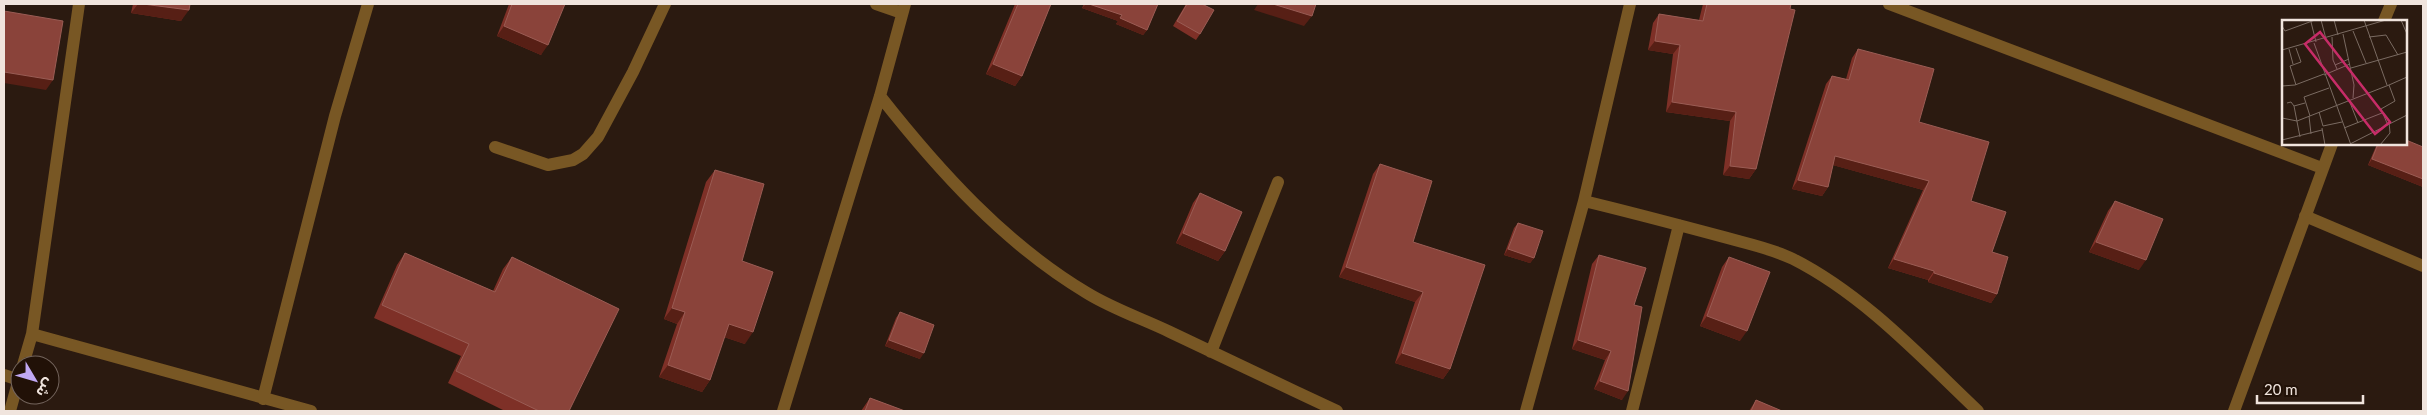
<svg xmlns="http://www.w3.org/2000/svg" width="2427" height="415" font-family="Lato,'Noto Sans Arabic',sans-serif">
<rect width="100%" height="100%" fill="#2b1a10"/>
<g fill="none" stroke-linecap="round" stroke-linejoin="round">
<!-- street -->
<path stroke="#785724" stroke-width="12" d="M876 4 902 13
M1889 4 2322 168
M2384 21 2391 4
M880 96C939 171 1005 244 1087 293 1113 309 1143 319 1170 332 1225 358 1281 385 1337 411
M495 147 548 165 573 160 583 154 598 137 633 72 665 4
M1584 201C1630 212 1675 224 1720 236 1744 243 1771 248 1793 259 1864 295 1921 357 1978 411
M2305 216 2423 266
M32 334 311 411
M1211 352 1278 182
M23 365 32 334 79 4
M4 375 19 380
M263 399 335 116 368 4
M10 411 20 375
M783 411 880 96 905 4
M1526 411 1584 201 1630 4
M1632 411 1679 225
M2234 411 2332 144"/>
</g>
<!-- wall -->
<path fill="#7e3027" d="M133 4H190L181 21 131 13Z
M509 4H565L541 55 497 36Z
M1015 4H1051L1022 76 1015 86 986 74Z
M1084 4H1158L1147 30 1143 35 1116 24 1118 21 1082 8Z
M1186 4H1202L1200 34 1196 40 1173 26Z
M1703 4H1791L1756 169 1749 179 1723 175 1730 121 1666 112 1673 54 1648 50 1653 23 1659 14 1699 20Z
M1858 49 1919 122 1971 201 1992 252 1997 294 1991 303 1928 282V280L1888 268 1923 190 1833 165 1828 187 1822 196 1792 189 1826 84 1832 76 1846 79 1852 58Z
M2377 144H2406L2423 147V187L2368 165Z
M1380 164 1413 242 1450 369 1443 379 1395 363 1415 302 1339 277 1373 174Z
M715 170 742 261 745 344 724 337 710 380 702 392 659 377 677 324 664 319 706 182Z
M1200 193 1225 251 1218 261 1176 243 1193 203Z
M2115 201 2139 270 2089 252 2108 211Z
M1518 223 1534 258 1530 263 1504 255 1514 228Z
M405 253 493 291 503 269 512 257 569 411H505L448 383 461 356 374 318 397 265Z
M1599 255 1634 305 1622 400 1594 389 1605 360 1572 349 1592 264Z
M1729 257 1740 341 1700 326 1722 267Z
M900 312 920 359 885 346 896 318Z
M870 398 905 411H861Z
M1756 400 1782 411H1749Z"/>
<!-- shaded-wall -->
<path fill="#571f15" d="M138 4H143L189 10 181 21 131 13Z
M1086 4H1089L1122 15 1118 21 1082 8Z
M1258 4H1273L1312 16 1304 26 1254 10Z
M1120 18 1147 30 1143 35 1116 24Z
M504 26 548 45 541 55 497 36Z
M1655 41 1680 45 1673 54 1648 50Z
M993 64 1022 76 1015 86 986 74Z
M4 72 53 80 46 90 4 83Z
M1672 102 1736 112 1730 121 1666 112Z
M1835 156 1929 181 1923 190 1829 164Z
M2372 159 2423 179V187L2368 165Z
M1730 166 1756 169 1749 179 1723 175Z
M1798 180 1828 187 1822 196 1792 189Z
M1183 233 1225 251 1218 261 1176 243Z
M2096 242 2146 260 2139 270 2089 252Z
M1508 249 1534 258 1530 263 1504 255Z
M1894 259 1934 271 1928 280 1888 268Z
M1346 267 1423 292 1415 302 1339 277Z
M1934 273 1997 294 1991 303 1928 282Z
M672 308 685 312 677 324 664 319Z
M1707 316 1747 331 1740 341 1700 326Z
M729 324 753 332 745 344 721 336Z
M889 340 924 353 920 359 885 346Z
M1578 340 1611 351 1605 360 1572 349Z
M1402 353 1450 369 1443 379 1395 363Z
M668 365 710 380 702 392 659 377Z
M1600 381 1628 391 1622 400 1594 389Z"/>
<!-- building -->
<path fill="#8a433a" stroke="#9a5c54" d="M143 4H190L189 10Z
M512 4H565L548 45 504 26Z
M1018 4H1051L1022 76 993 64Z
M1089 4H1158L1147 30 1120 18 1122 15Z
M1187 4H1202L1214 10 1200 34 1177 21Z
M1273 4H1316L1312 16Z
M1707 4H1791L1790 9 1795 10 1756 169 1730 166 1736 112 1672 102 1680 45 1655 41 1659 14 1703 21Z
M4 11 63 21 53 80 4 72Z
M1858 49 1934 69 1919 122 1989 142 1971 201 2006 212 1992 252 2008 257 1997 294 1934 273V271L1894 259 1929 181 1835 156 1828 187 1798 180 1832 76 1849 80Z
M2406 140 2423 147V179L2372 159 2378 144H2406Z
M1380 164 1432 181 1413 242 1485 265 1450 369 1402 353 1423 292 1346 267Z
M715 170 764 184 742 261 773 272 753 332 729 324 710 380 668 365 685 312 672 308Z
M1200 193 1242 212 1225 251 1183 233Z
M2115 201 2163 219 2146 260 2096 242Z
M1518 223 1543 231 1534 258 1508 249Z
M405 253 495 292 512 257 619 309 569 411H539L456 371 469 344 382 305Z
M1599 255 1646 268 1634 305 1642 307 1628 391 1600 381 1611 351 1578 340Z
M1729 257 1770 272 1747 331 1707 316Z
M900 312 934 325 924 353 889 340Z
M870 398 905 411H865Z
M1756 400 1782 411H1751Z"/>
<!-- overview -->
<g transform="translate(2282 20)">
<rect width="125" height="125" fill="#2b1a10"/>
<path fill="none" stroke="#7a6b62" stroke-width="1" d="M39 0 44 19M52 0 56 15M82 0 105 65M119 0 125 14M29 2 34 22M0 6 3 11 33 0M71 11 84 43M61 14 72 65 71 78M50 17 51 40 55 49M87 17 104 15 116 35M32 23 69 125M14 28 19 42 8 46 14 65M7 29 11 44M0 30 104 0M53 45 67 39M69 48 125 32M42 55 68 44M107 65 125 57M0 66 13 65 42 54M67 80 76 103M5 83 9 82 12 86 23 83M12 86 18 117M37 92 41 106 60 102M27 96 29 114M28 96 22 77 47 68M0 98 15 101 107 65 113 81 99 89 105 103M40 108 43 125M62 108 100 93M0 120 40 110M68 124 125 95M98 125 108 113 107 102"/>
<path fill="#c72c68" fill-opacity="0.15" stroke="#c72c68" stroke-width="2.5" d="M38 12 108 102 93 114 23 24Z"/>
<rect width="125" height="125" fill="none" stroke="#f0e4dd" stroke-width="2.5"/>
</g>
<!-- border -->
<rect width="2427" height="415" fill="none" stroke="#f0e4dd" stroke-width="10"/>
<!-- north arrow -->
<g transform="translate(35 380) rotate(128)"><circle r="24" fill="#211107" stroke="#74655d"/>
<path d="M0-4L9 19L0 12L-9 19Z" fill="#c0a8f3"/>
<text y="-8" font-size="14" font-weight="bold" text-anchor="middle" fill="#f0e4dd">ش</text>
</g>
<!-- scale -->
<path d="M2257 395v8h106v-8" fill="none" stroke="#f0e4dd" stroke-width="2.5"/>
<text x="2264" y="395" font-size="15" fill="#f0e4dd" stroke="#211107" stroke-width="4" paint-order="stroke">20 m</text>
</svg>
